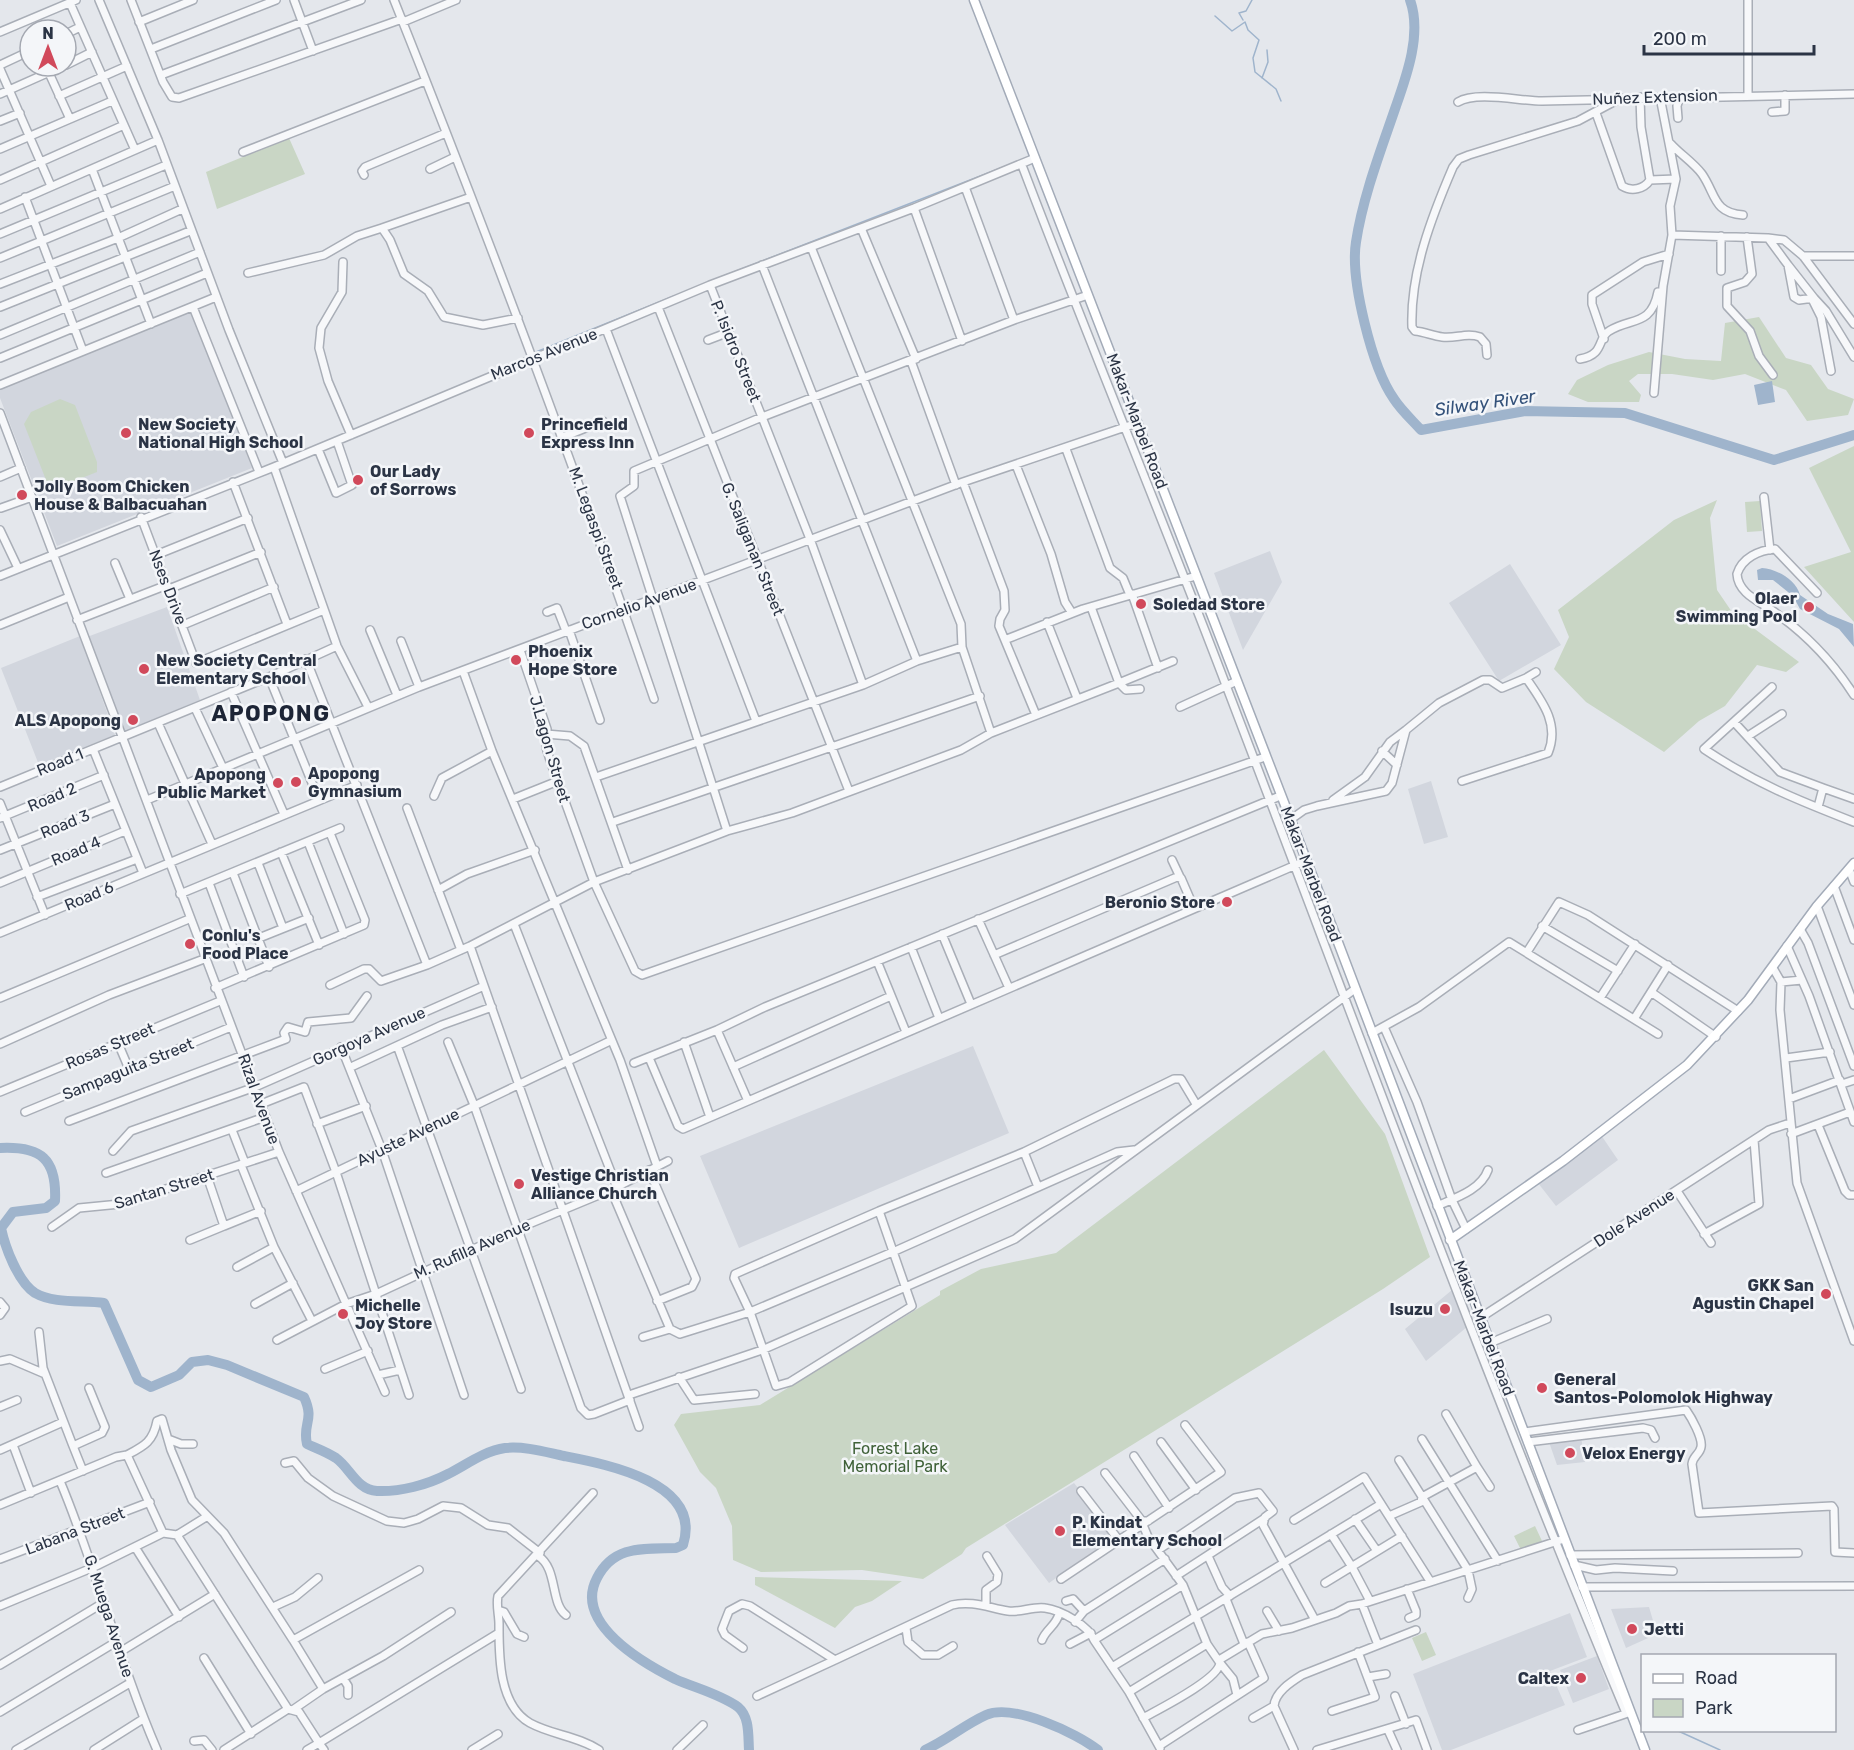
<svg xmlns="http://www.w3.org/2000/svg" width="1854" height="1750" font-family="Rubik,sans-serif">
<rect width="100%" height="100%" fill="#e4e7ec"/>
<!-- built -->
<path fill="#d2d6de" d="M191 309 252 468 57 546 0 398V387Z
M1270 551 1282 582 1243 650 1214 573Z
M1510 564 1561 645 1499 681 1449 603Z
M167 607 200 700 123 732 87 637Z
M80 636 115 735 39 765 1 668Z
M1431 781 1448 837 1424 844 1408 789Z
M973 1046 1009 1133 739 1248 700 1156Z
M1601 1135 1618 1160 1556 1206 1538 1183Z
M1452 1290 1467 1327 1426 1361 1405 1329Z
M1581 1437 1585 1462 1557 1465 1549 1442Z
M1074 1483 1116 1536 1049 1583 1005 1525Z
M1649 1607 1657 1634 1626 1648 1611 1609Z
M1570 1613 1587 1657 1550 1671 1565 1705 1451 1750H1442L1413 1674Z
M1597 1656 1609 1689 1573 1703 1560 1670Z"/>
<!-- green -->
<path fill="#c9d6c5" d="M289 138 305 174 217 209 206 172Z
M1759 317 1786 358 1811 365 1828 389 1854 399 1848 415 1807 421 1786 390 1745 374 1713 380 1672 374H1638L1629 381 1641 395 1639 402H1588L1568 394 1577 380 1608 365 1649 352 1685 359 1721 361 1725 323Z
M60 399 75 405 97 462V472L59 487 48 485 24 424 31 412Z
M1854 446V622L1804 567 1851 552 1809 468Z
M1717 500 1710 518 1717 590 1732 612 1799 662 1786 672 1757 665 1725 706 1699 721 1664 752 1586 702 1554 669 1569 637 1558 610 1674 520Z
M1760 501 1762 531 1747 532 1745 502Z
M1324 1050 1385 1134 1430 1257 1383 1289 966 1548 962 1554 923 1579 862 1570 761 1572 733 1560 732 1526 716 1488 700 1472 674 1425 681 1414 760 1405 940 1295V1291L981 1269 1056 1253Z
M1535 1526 1542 1541 1521 1550 1514 1536Z
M755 1577 902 1581 872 1601 855 1607 835 1628 755 1585Z
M1426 1632 1436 1655 1422 1661 1412 1638Z"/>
<!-- water -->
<path fill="#9fb4cc" d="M1772 381 1775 402 1758 405 1754 385Z
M1762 568C1776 569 1796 579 1800 595L1828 614 1853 624 1854 647 1839 629 1800 609 1793 596 1773 580H1758L1757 570Z"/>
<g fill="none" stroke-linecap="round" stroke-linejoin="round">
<!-- stream -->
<path stroke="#9fb4cc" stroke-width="1.5" d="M1215 16 1232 31 1245 22 1248 30 1259 40 1253 58 1255 72 1276 89 1281 101
M1243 20 1239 13 1246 11 1252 0
M1262 78 1268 62 1267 50
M721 277 1019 161
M536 352 674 296
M1676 1730 1720 1750"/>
<!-- river -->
<path stroke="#9fb4cc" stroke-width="10" d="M1410 0C1422 33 1407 75 1396 106 1381 150 1363 196 1356 242 1350 279 1372 368 1394 399 1401 410 1412 420 1421 430L1525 411 1625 413 1774 460 1854 435
M0 1148C41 1146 57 1159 55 1201L46 1208 13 1212 1 1228C5 1247 18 1282 35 1293 54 1304 83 1300 104 1303L138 1380 151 1387 179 1375 192 1362 208 1360 227 1365 304 1397C315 1421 302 1423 307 1444 316 1448 327 1452 336 1458 350 1468 357 1490 377 1491 400 1492 427 1485 448 1474 466 1465 484 1451 505 1448 525 1446 545 1452 564 1456 605 1464 703 1482 683 1545L676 1548C643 1549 614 1545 597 1578 573 1623 643 1663 675 1679 695 1688 720 1694 738 1707 750 1717 748 1736 749 1750
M925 1750C947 1740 964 1725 986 1715 1013 1703 1076 1733 1098 1750"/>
<!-- minor casing -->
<g stroke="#a9aeb7" stroke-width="10">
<path id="minor" d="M99 0 158 140 229 330 283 463
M131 0 163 82 172 97 179 98 402 19
M294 0 313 51
M394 0C486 231 574 463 654 699
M70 3 135 150
M139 22 193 0
M403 22 456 0
M0 32 76 0
M66 34 80 27
M151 49 276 0
M0 65 30 51
M66 65 92 52
M0 69 51 186
M49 73 70 119
M161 75 361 0
M0 94 63 66
M1748 95V0
M59 96 127 66
M1640 97 1641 127 1650 180 1676 179
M1458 102C1476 91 1520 101 1542 101L1854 94
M1772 112 1785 111V95
M1596 113 1622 186C1632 192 1644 189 1650 180
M1678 118 1677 106 1680 96
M0 121 20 113
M1671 144C1680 154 1694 163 1702 174 1716 194 1713 213 1743 215
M0 149 112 101
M243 152 425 81
M1023 168C1089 342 1161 514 1227 688 1358 1030 1484 1375 1626 1713
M92 169 151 324
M430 169 455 157
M364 175 362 171 365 167 446 133
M0 180 124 125
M965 187 1014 320
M25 197 83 351
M914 208 962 341
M0 209 158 140
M382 228 471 197
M861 228 916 359
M0 234 166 165
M1672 235 1768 238 1788 265 1794 297 1799 300 1814 298 1826 311 1854 357
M1721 236V271
M1747 237 1752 274 1745 282 1727 288V306L1750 331 1759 356 1773 375
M1768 238 1784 240 1803 256 1854 324
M811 247 961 624 962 647 991 733
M1803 256H1854
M0 258 175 186
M343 262 342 292 321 328 319 348 328 381 351 435
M762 265 917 661
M1788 265 1814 298
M248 273 324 255 357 236 382 228 390 240 404 274 428 291 444 317 483 325 518 318
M0 284 118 238 182 209
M710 285 810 539 863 685
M1813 301 1821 317 1831 371
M0 307 190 231
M193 307 259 472
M658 307 849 791
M606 329 756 721
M0 335 200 252
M1604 339 1592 304V295L1643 262 1669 254
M708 340 729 332
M1487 355 1486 344 1480 337C1466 332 1456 339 1442 337 1433 336 1425 332 1415 331L1412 327C1410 272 1432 216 1453 167L1459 159 1469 155 1578 121 1621 98
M0 358 207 273
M1580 359C1605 355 1597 338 1609 331 1631 317 1651 327 1658 292
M911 361 956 485
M0 385 216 297
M1654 393 1663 286 1672 235 1670 206 1676 179 1660 97
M0 413 279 1152 385 1392
M563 437 603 421
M318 449 336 493 352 485 337 441
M1066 449 1110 568 1123 578 1130 595
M1016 465 1051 554 1065 602 1072 613
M274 467 337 646 368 707
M0 477 21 468
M233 482 287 624
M963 482 1004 591 1005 610 1000 619 999 626 1036 715
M1764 497 1770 550
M1 508 32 497
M141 517 196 663 324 610
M0 530 18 568
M156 555 248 518
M115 563 130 599
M0 576 274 467 710 285 914 208 1035 158
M169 589 261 552
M1817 593 1775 549C1759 550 1742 558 1737 574 1738 592 1756 600 1770 609 1803 631 1832 661 1854 695
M1132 594 1158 668
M1091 607 1119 683 1173 661
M547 612 557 608 566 631
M77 620 167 585
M1047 622 1077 698
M0 625 69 597
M183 625 274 587
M370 630 397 695
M569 630 600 720
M1007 639 1083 609 1196 576
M401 641 419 687
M520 650 547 729 546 747 550 760 594 882 635 971 642 975 1265 757
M306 659 427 965
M463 671 492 751 620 1060 657 1166
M269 677 319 800
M1526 678 1536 672
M1772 687 1704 749C1755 783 1797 800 1854 822
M231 692 284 814
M1180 707 1237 681
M195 708 223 768
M1734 722 1780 772 1823 788 1818 807
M158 723 212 844
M546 734 570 736 584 746 628 870
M1748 736 1782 714
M93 749 143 873
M1382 751 1397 765
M596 777 863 685 917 661 962 647
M0 787 269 677 337 646
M1823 788 1854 799
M434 796 442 778 492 751
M1280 796 765 1007 717 1030 649 1057 650 1060 678 1126 683 1129 1305 861
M513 799 558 781
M147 800 419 687 963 482 1137 423
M1333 800 1365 777 1390 742 1406 730
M0 803 45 915
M407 808 461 950
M0 818 104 775
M1290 820 1304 810 1317 806 1386 791 1392 783 1406 730 1439 703 1483 680H1490L1502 688 1526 678C1542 701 1560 724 1548 753L1462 781
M613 822 980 696
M727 831 620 496 634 486V471L762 417 1014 320 1088 295
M308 842 344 934
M0 850 115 804
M281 852 319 945
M1172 860 1180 877
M258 863 283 928
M1849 869 1854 882
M233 873 269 967
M0 883 125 831
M209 883 244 977
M1834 886 1854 940
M438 890 467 874 535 850
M180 894 340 828
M37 897 137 859
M1817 906 1854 1005
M978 919 1009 988
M514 924 616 1185
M1542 926 1618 971
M1800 929 1808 943 1854 1066
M0 933 357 785
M942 934 971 1004
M259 938 309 918
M470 946 639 1427
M1787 946 1809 996 1854 1122
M911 947 939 1018
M1527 952 1559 902 1588 915 1738 1011
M994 955 1177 877 1181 878 1194 908
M877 961 906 1032
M1773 968 1781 982 1780 1010 1797 1183 1854 1341
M1781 982 1802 980
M330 985 364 969H369L381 981 427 965 470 946 594 882 727 831 792 813 961 750 991 733 1119 683 1126 690 1140 689
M215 988 364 925 365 920 330 833
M1651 992 1716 1037
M0 998 189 919
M1600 998 1635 944
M1634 1019 1668 965
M1384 1027 1417 1102 1452 1200 1466 1229
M717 1030 748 1101
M1372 1033 1419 1007 1509 942 1658 1034
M448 1042 474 1105 581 1408 588 1415 594 1414 630 1400
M684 1042 710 1117
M118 1043 129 1069
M0 1044 109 995 204 959
M341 1047 382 1150 464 1395
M398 1048 521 1389
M1786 1058 1830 1052
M634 1063 649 1057
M351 1067 442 1025 492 1007
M733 1067 891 996
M1842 1084 1854 1080
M0 1092 220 1001
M1789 1099 1840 1080
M261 1104 304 1087 336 1172 409 1395
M25 1112 231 1027
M69 1121 286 1039 284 1033 288 1027 305 1032 308 1022 351 1018 367 996
M317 1124 366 1106
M1818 1125 1845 1191 1849 1195H1854
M232 1130 245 1163
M1791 1134 1850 1112
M113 1151 131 1131 255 1087 484 986
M1024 1152 1038 1187
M241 1165 274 1247 312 1321
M649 1170 696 1279 692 1287 657 1301
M106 1173 265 1117
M207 1176 224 1226 261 1211
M611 1190 670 1329 680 1334 750 1312 895 1251 1117 1152 1134 1150
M296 1191 610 1041
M1677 1191 1711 1243
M1437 1206C1455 1198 1481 1190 1488 1170
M879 1211 912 1306 790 1382 776 1386 750 1312 734 1278 735 1274 879 1211 1024 1152 1174 1079H1181L1196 1104
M52 1227 79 1208 120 1204 279 1152
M1704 1234 1759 1204 1754 1140
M190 1240 224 1226
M237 1267 274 1247
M0 1302 5 1308 0 1315
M255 1304 293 1283
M1480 1318 1769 1130 1790 1123
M39 1332 43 1368 73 1446
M643 1337 670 1329
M277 1340 346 1304 376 1294 517 1229 611 1190 668 1161
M1490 1343 1547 1319
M0 1361 10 1359 45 1374
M325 1369 368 1351
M378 1375 400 1370
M679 1377 694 1400 755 1394
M629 1395 762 1350 1015 1239 1355 989
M0 1407 17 1400
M1524 1432 1686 1410C1691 1417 1703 1438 1701 1447 1700 1454 1693 1456 1692 1464L1699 1513 1832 1506 1834 1509 1835 1552 1854 1553
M168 1439 181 1444H193
M1422 1439 1498 1561
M1161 1442 1196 1490
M1528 1442 1643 1428 1651 1430 1655 1438
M13 1445 31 1493
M0 1450 63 1422
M127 1455C144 1446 153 1442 157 1421L162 1419 171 1450 192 1500 224 1533 293 1640 419 1570
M1134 1456 1169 1508
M1399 1460 1468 1570 1472 1589 1468 1598
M285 1463 294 1461 308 1478 333 1496 387 1521 404 1523 418 1519 443 1506 461 1508 488 1525 508 1528 540 1553
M1477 1467 1490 1487
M83 1471 73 1446 102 1433 105 1427 89 1388
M1105 1473 1142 1521H1148
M60 1481C97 1569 119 1662 157 1750
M1081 1491 1118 1539
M593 1493 498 1596C496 1605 499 1615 499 1624 499 1654 498 1705 530 1723 552 1735 578 1736 599 1750
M0 1505 116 1457 127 1455 163 1533 177 1535 288 1709 299 1712 319 1743 307 1750
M1389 1516 1421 1502 1422 1497 1477 1467 1446 1414
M1355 1519 1377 1551
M1294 1520 1364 1477 1430 1581
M1143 1525 1148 1537 1183 1585 1207 1644 1220 1663C1218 1680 1159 1709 1143 1718
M1331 1534 1352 1567 1370 1601
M177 1535 206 1517
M135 1547 179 1617
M1158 1550 1235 1498 1259 1493 1273 1511 1265 1517 1263 1525 1315 1620
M1570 1555 1798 1553
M538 1556C558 1568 550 1603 566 1615
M1208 1556 1222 1587 1230 1596
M0 1559 150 1502
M1574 1565 1596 1570 1615 1568 1673 1571
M1176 1576 1265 1518
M1061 1579 1221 1472 1185 1425
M1325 1583 1402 1536
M1582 1587 1854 1586
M1407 1589 1416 1611V1615L1409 1618
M1226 1599 1244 1644
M1066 1601 1073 1599 1084 1611
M1362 1604 1378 1645
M0 1606 94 1567 163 1533
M986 1606V1590L997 1582 998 1574 987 1556
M273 1607 295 1597 318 1578
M498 1610 504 1612 517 1634 524 1637
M1267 1611 1279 1631
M1075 1622 1084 1611 1165 1559
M906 1628 908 1642 923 1655H938L953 1646
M293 1640 323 1689 294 1709
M1042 1640C1046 1629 1056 1626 1059 1614
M1094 1640 1129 1692 1160 1748
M1070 1644 1091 1633
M743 1648 725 1635 722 1629 729 1611 742 1604 750 1606 835 1660 757 1696
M120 1652 215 1594
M204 1658 251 1734
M835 1660 952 1605C972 1600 989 1608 1008 1611 1020 1613 1033 1606 1045 1608 1061 1610 1089 1626 1094 1640L1183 1585
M1219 1660 1262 1634 1292 1628 1336 1613 1349 1606 1362 1604 1564 1539
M1220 1663 1233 1679 1237 1695
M0 1665 103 1603
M1112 1667 1381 1504
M1368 1677 1386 1674
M343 1678 348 1686V1695
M323 1689 383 1656 451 1612
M1129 1692 1207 1644
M1395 1696 1406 1724
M1332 1711 1375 1697 1358 1652
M0 1712 116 1642
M1253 1718 1274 1706
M1388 1730 1397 1750
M1578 1730 1628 1713
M194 1741 204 1740 212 1750
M1159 1746 1264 1678 1248 1642
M16 1750 130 1683
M94 1750 143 1719
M224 1750 288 1709
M324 1750 319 1743 497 1634
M472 1750 498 1734
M677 1750 703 1725
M1294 1750 1274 1706C1275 1692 1291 1682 1302 1675L1416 1630
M1317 1750 1416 1720 1427 1750"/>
</g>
<!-- major casing -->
<g stroke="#a3abb8" stroke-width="11">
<path id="major" d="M974 0 1336 937 1645 1750
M1450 1240 1563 1161 1687 1065 1748 1000 1817 906 1854 863"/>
</g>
<!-- minor -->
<use href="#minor" stroke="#f7f8fa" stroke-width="7"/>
<!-- major -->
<use href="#major" stroke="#fff" stroke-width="8"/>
</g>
<!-- markers -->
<g fill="#d1495b" stroke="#f4f6f9" stroke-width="2">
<circle cx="126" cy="433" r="6"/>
<circle cx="529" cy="433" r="6"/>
<circle cx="358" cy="480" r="6"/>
<circle cx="22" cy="495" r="6"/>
<circle cx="1141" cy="604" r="6"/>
<circle cx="1809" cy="607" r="6"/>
<circle cx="516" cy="660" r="6"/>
<circle cx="144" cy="669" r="6"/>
<circle cx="133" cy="720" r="6"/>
<circle cx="296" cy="782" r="6"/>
<circle cx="278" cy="783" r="6"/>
<circle cx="1227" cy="902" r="6"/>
<circle cx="190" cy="944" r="6"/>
<circle cx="519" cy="1184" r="6"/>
<circle cx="1826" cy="1294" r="6"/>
<circle cx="1445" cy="1309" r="6"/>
<circle cx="343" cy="1314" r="6"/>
<circle cx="1542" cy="1388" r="6"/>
<circle cx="1570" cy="1453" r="6"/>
<circle cx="1060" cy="1531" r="6"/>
<circle cx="1632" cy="1629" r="6"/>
<circle cx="1581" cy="1678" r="6"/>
</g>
<g text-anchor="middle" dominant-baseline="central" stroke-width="5" stroke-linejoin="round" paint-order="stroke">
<!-- street labels -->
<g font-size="16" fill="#2b3445" stroke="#f4f6f9">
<text transform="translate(1655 97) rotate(-2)">Nuñez Extension</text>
<text transform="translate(736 351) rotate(68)">P. Isidro Street</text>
<text transform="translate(544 354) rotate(-22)">Marcos Avenue</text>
<text transform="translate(1137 421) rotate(69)">Makar-Marbel Road</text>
<text transform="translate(596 528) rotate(70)">M. Legaspi Street</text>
<text transform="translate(753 549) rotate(68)">G. Saliganan Street</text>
<text transform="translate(168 587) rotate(69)">Nses Drive</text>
<text transform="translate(639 604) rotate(-20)">Cornelio Avenue</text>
<text transform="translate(550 749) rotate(74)">J.Lagon Street</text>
<text transform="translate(60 762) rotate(-22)">Road 1</text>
<text transform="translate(52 797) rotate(-23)">Road 2</text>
<text transform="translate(65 824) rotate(-22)">Road 3</text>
<text transform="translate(76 851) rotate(-23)">Road 4</text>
<text transform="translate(1311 874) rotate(69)">Makar-Marbel Road</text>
<text transform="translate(89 896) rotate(-23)">Road 6</text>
<text transform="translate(369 1036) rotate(-24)">Gorgoya Avenue</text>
<text transform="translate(110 1046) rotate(-23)">Rosas Street</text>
<text transform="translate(128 1069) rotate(-22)">Sampaguita Street</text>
<text transform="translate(259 1099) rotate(70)">Rizal Avenue</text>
<text transform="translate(408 1137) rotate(-26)">Ayuste Avenue</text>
<text transform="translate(164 1189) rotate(-17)">Santan Street</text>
<text transform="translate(1634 1218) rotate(-33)">Dole Avenue</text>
<text transform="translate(472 1249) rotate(-24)">M. Rufilla Avenue</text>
<text transform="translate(1484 1328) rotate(69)">Makar-Marbel Road</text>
<text transform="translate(75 1531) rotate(-21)">Labana Street</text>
<text transform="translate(109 1616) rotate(72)">G. Muega Avenue</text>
</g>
<!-- poi labels -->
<g font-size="16" font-weight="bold" fill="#2b3445" stroke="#f4f6f9" text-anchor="start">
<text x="138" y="424">New Society<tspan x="138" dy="18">National High School</tspan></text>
<text x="541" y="424">Princefield<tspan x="541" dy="18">Express Inn</tspan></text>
<text x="370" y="471">Our Lady<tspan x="370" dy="18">of Sorrows</tspan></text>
<text x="34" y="486">Jolly Boom Chicken<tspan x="34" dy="18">House &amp; Balbacuahan</tspan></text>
<text x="1797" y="598" text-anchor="end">Olaer<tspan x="1797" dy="18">Swimming Pool</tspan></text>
<text x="1153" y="604">Soledad Store</text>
<text x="528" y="651">Phoenix<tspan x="528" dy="18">Hope Store</tspan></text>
<text x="156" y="660">New Society Central<tspan x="156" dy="18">Elementary School</tspan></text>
<text x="121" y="720" text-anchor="end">ALS Apopong</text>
<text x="308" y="773">Apopong<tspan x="308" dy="18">Gymnasium</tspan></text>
<text x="266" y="774" text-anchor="end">Apopong<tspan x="266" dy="18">Public Market</tspan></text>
<text x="1215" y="902" text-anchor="end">Beronio Store</text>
<text x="202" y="935">Conlu's<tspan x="202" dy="18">Food Place</tspan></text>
<text x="531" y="1175">Vestige Christian<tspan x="531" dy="18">Alliance Church</tspan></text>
<text x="1814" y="1285" text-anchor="end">GKK San<tspan x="1814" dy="18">Agustin Chapel</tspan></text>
<text x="355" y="1305">Michelle<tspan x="355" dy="18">Joy Store</tspan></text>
<text x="1433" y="1309" text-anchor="end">Isuzu</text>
<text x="1554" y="1379">General<tspan x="1554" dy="18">Santos-Polomolok Highway</tspan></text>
<text x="1582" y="1453">Velox Energy</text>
<text x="1072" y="1522">P. Kindat<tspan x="1072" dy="18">Elementary School</tspan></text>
<text x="1644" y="1629">Jetti</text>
<text x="1569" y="1678" text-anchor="end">Caltex</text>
</g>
<!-- park labels -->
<g font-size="16" fill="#3f6138" stroke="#f4f6f9">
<text x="895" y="1448">Forest Lake<tspan x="895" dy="18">Memorial Park</tspan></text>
</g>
<!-- water labels -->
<g font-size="18" font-style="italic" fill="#34527a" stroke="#f4f6f9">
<text transform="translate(1485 403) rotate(-8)">Silway River</text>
</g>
<!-- district labels -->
<g font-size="22" font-weight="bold" letter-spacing="1.5" fill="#1d2536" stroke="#f4f6f9">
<text x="271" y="713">APOPONG</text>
</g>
</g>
<!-- legend -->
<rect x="1641" y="1654" width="195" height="78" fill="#f4f6f9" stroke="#a4a8b1" stroke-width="1.5"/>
<rect x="1653" y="1674" width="30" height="9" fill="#ffffff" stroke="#a4a8b1" stroke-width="1.5"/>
<text x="1695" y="1684" font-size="18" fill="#2b3445">Road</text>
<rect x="1653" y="1699" width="30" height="18" fill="#c9d6c5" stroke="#a4a8b1" stroke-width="1.5"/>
<text x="1695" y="1714" font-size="18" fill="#2b3445">Park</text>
<!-- north arrow -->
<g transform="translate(48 48)"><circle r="28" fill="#f4f6f9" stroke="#a4a8b1" stroke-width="1.5"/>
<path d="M0-4.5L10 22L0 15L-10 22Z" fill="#d1495b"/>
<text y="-9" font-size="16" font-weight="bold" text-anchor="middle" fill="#2b3445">N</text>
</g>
<!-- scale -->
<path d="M1644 45v9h170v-9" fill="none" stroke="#2b3445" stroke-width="3"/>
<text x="1653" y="45" font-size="18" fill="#2b3445" stroke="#f4f6f9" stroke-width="4.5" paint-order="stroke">200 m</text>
</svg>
